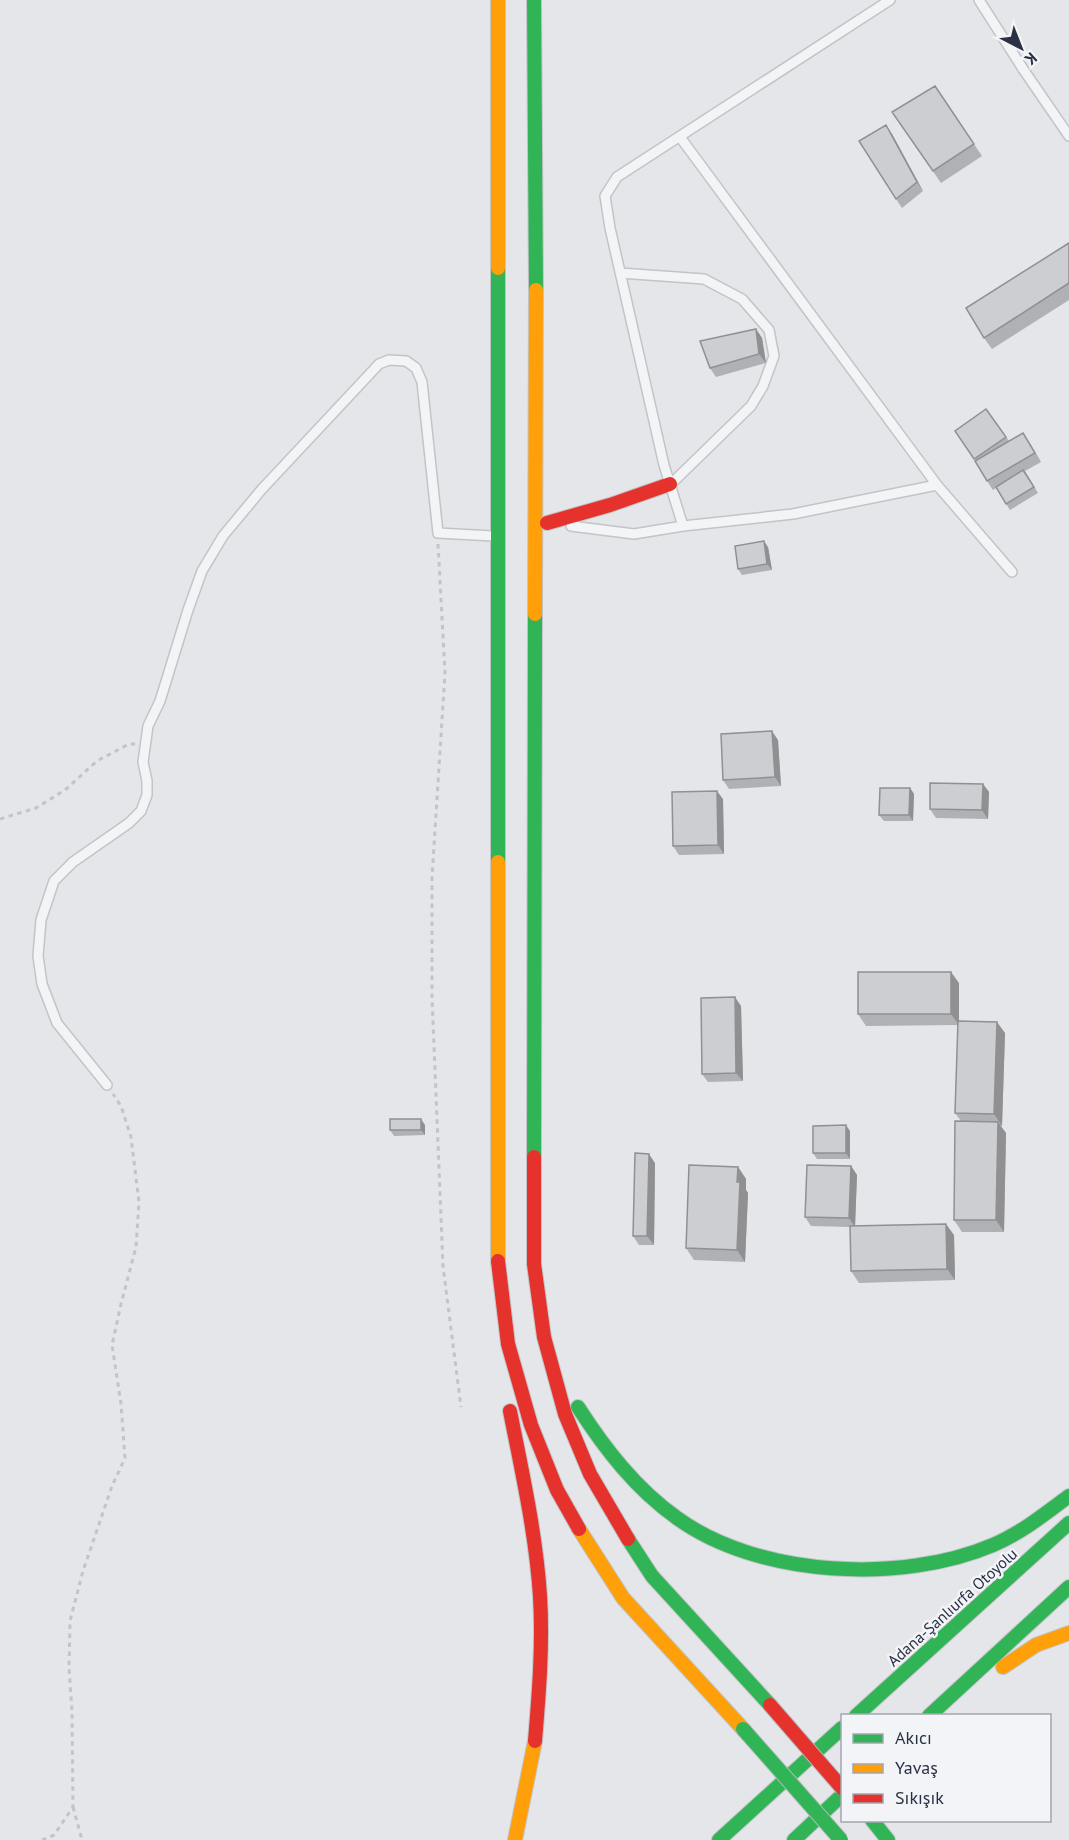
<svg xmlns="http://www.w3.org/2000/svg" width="1069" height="1840" font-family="'PT Sans',sans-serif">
<rect width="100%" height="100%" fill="#e4e6e9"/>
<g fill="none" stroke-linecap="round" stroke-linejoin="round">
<!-- lane casing -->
<g stroke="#c2c4c7" stroke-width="12">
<path id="lane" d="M979 0 1023 69 1069 136
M680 137 937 485 1012 572
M620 273 704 279 742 299 769 330 774 356 763 386 751 406 672 483
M571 526 634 534 683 526 793 514 937 485
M683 526 664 465 610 228 605 196 617 177 890 0
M107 1085 57 1023 42 984 38 956 41 920 54 881 73 862 129 823 141 811 147 795V781L143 762 148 726 160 701 188 610 202 571 223 536 262 489 365 379 379 364 389 360 406 361 416 368 422 382 438 533 493 536"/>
</g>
<!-- fast casing -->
<g stroke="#c2c4c7" stroke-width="16">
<path id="fast" d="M534 0 536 290
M498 268V862
M534 1157 535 614
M578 1407C605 1449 636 1489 677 1518 758 1577 902 1584 993 1545 1021 1533 1045 1514 1069 1496
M628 1539 652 1576 770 1705
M856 1716 1069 1523
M929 1716 1069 1587
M872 1820 888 1840
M719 1840 842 1728
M794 1840 842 1795"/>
</g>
<!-- slow casing -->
<g stroke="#c2c4c7" stroke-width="16">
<path id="slow" d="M498 0V268
M535 614 536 290
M498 862V1261
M579 1529 623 1598 743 1729
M1003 1667 1036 1645 1069 1633
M515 1840 535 1741"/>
</g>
<!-- jam casing -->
<g stroke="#c2c4c7" stroke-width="16">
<path id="jam" d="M547 523 610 505 670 484
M534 1157V1264L544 1337 565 1414 590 1474 628 1539
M498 1261 508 1344 531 1425 557 1490 579 1529
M510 1411C522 1472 536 1534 540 1596 543 1644 539 1693 535 1741"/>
</g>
<!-- path -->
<path stroke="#c3c4c9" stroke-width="3" stroke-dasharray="4.5 4.5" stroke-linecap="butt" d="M438 544 445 673 432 877V997L443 1266 461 1407
M0 819 36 808 65 790 97 761 129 744H135
M73 1807 82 1840
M42 1840 54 1835 73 1807 72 1711 69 1668 70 1621 83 1571 112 1486 125 1458 121 1404 112 1345 121 1304 136 1247 139 1202 131 1137 121 1106 113 1094"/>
<!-- lane -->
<use href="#lane" stroke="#f3f4f6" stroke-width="9"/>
<!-- fast -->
<use href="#fast" stroke="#30b455" stroke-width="14"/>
<!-- slow -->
<use href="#slow" stroke="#ff9f0a" stroke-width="14"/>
<!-- jam -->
<use href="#jam" stroke="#e5322d" stroke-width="14"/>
<!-- fast-bridge casing -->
<g stroke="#b6b9be" stroke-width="16" stroke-linecap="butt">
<path id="fast-bridge" d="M743 1729 841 1840"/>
</g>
<!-- jam-bridge casing -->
<g stroke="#b6b9be" stroke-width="16" stroke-linecap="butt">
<path id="jam-bridge" d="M770 1705 842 1788"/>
</g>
<!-- fast-bridge -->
<use href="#fast-bridge" stroke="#30b455" stroke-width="14"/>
<!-- jam-bridge -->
<use href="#jam-bridge" stroke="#e5322d" stroke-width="14"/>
</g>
<!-- wall -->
<path fill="#b0b1b5" d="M935 86 982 156 941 183 892 112Z
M892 134 923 191 902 208 896 199Z
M1069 243V300L992 349 984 338Z
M756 329 762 338 766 363 716 377 710 368Z
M986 409 1009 441 1029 442 1041 462 1025 471 1038 493 1010 510 996 488 993 490 987 481 976 461 955 431Z
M768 547 772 570 742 575 738 569Z
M778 740 781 786 729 789 723 780Z
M983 784 989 792 988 819 936 818 930 809Z
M910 788 914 794 913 821H884L879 815Z
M723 799 724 854 679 855 673 846Z
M959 983V1021L1005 1033 1002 1126H1000L1006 1133 1004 1232H962L954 1220 961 1121 955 1113 958 1025 866 1026 858 1014Z
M741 1006 743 1081 708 1082 702 1074Z
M425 1125V1135L394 1136 390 1130Z
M850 1131V1159H817L813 1153Z
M655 1163 654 1245H639L633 1236Z
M851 1166 857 1175 855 1226 954 1235 955 1280 859 1283 851 1271 850 1227 811 1226 805 1217Z
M738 1167 746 1179V1190L748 1193 745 1262 694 1260 686 1248Z"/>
<!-- shaded-wall -->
<path fill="#909093" d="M886 125 892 134 923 191 917 182Z
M756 329 762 338 766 363 759 354Z
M1023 433 1029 442 1041 462 1035 453Z
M764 541 768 547 772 570 767 564Z
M772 731 778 740 781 786 775 777Z
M983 784 989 792 988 819 982 810Z
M910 788 914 794 913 821 909 815Z
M717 791 723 799 724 854 718 845Z
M951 972 959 983V1025L951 1014Z
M735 997 741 1006 743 1081 736 1073Z
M997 1022 1005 1033 1002 1126 994 1114Z
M421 1119 425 1125V1135L421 1130Z
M998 1122 1006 1133 1004 1232 996 1220Z
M846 1125 850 1131V1159L846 1153Z
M649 1154 655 1163 654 1245 647 1236Z
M851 1166 857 1175 855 1227 849 1218Z
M738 1167 746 1179V1190L748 1193 745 1262 737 1250Z
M946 1224 954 1235 955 1280 947 1269Z"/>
<!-- building -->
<path fill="#cdced2" stroke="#909093" stroke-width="1.5" d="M935 86 974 144 933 171 892 112Z
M886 125 917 182 896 199 859 141Z
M1069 243V283L984 338 966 308Z
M756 329 759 354 710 368 700 341Z
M986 409 1006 437 974 459 955 431Z
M1023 433 1035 453 987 481 975 461Z
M1023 470 1034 487 1006 504 996 487Z
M764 541 767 564 738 569 735 546Z
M772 731 775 777 723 780 721 734Z
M930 783 983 784 982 810 930 809Z
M880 788H910L909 815H879Z
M717 791 718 845 673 846 672 792Z
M858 972H951V1014H858Z
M735 997 736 1073 702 1074 701 998Z
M958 1021 997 1022 994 1114 955 1113Z
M390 1119H421V1130H390Z
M955 1121 998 1122 996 1220H954Z
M846 1125V1153H813V1126Z
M635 1153 649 1154 647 1236H633Z
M689 1165 738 1167 737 1182H740L737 1250 686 1248Z
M807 1165 851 1166 849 1218 805 1217Z
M946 1224 947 1269 851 1271 850 1226Z"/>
<g text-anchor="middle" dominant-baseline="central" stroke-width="5" stroke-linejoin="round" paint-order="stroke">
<!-- street labels -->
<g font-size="16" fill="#2a3144" stroke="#f2f4f8">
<text transform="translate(952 1607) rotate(-42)">Adana-Şanlıurfa Otoyolu</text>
</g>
</g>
<!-- legend -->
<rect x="841" y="1714" width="210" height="108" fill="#f2f4f8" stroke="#a2a6b0" stroke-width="1.5"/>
<rect x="853" y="1734" width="30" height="9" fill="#30b455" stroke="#a2a6b0" stroke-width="1.5"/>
<text x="895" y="1744" font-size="18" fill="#2a3144">Akıcı</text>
<rect x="853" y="1764" width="30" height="9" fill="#ff9f0a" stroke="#a2a6b0" stroke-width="1.5"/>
<text x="895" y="1774" font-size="18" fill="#2a3144">Yavaş</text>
<rect x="853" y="1794" width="30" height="9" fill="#e5322d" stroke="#a2a6b0" stroke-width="1.5"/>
<text x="895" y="1804" font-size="18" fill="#2a3144">Sıkışık</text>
<!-- north arrow -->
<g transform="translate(1021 48) rotate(138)" stroke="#f2f4f8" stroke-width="4.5" paint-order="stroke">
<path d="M0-4.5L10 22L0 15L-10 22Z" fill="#2a3144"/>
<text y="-9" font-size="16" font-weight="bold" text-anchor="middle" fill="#2a3144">K</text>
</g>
</svg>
